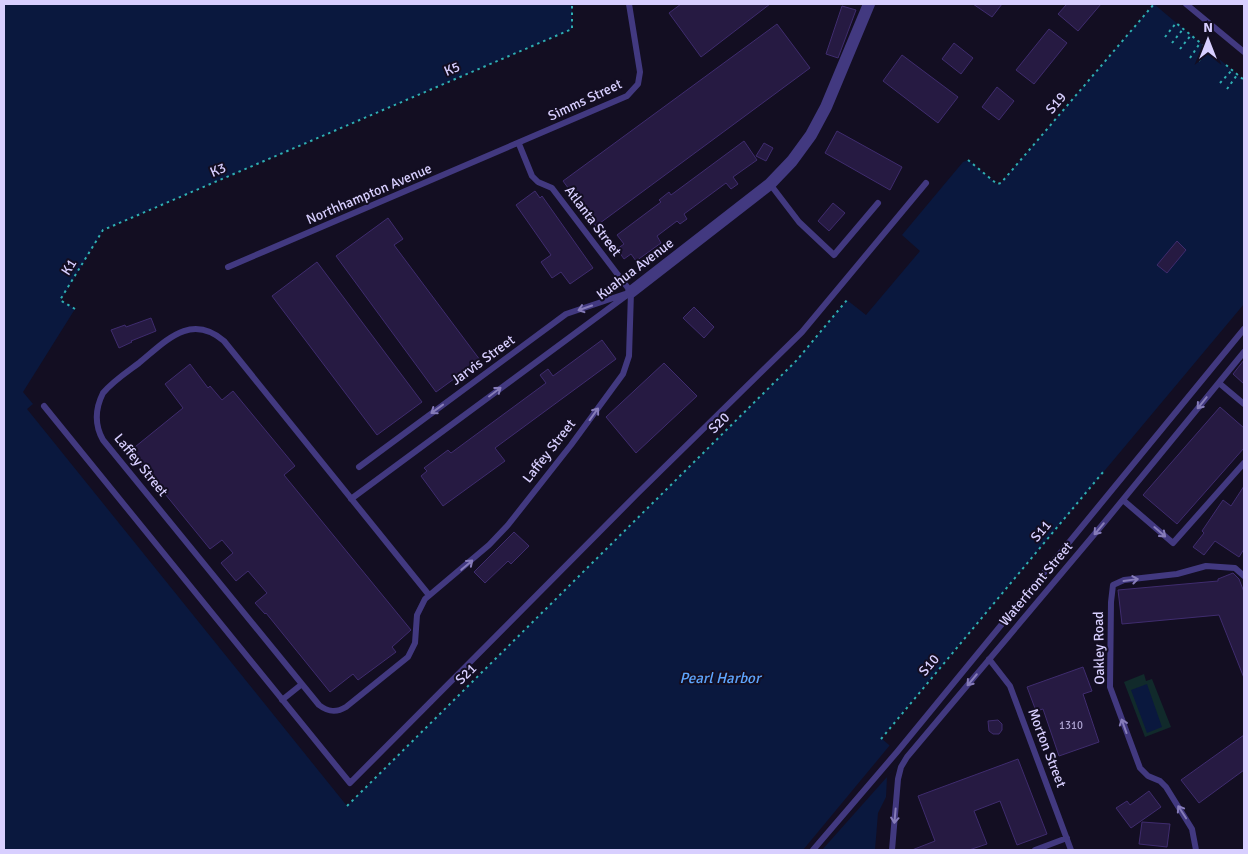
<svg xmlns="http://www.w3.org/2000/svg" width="1248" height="854" font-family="Signika,sans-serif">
<rect width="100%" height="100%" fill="#130e22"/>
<!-- green -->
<path fill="#112a2b" d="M1144 674 1146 681 1152 679 1171 727 1145 737 1124 682Z"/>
<!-- water -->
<path fill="#0a183e" d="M4 4H572V29L103 230 61 300 75 309 23 392 33 404 27 409 347 806 797 360 847 300 866 315 920 251 902 235 963 162 968 160 997 184 1001 183 1154 4 1244 80V304L881 738 903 757 887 777 886 797 878 813 875 850H4Z
M1147 684 1162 727 1147 733 1131 690Z"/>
<!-- pier -->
<path fill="#130e22" d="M890 745 903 757 887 777 822 850H803Z"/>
<!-- building -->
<path fill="#261a42" stroke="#3f2c6e" d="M681 4H770L701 57 669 13Z
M973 4H1002L992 17Z
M1067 4H1101L1078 31 1058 14Z
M842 6 856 10 838 58 826 54Z
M777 24 810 68 596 226 563 181Z
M1049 29 1067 43 1034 84 1016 70Z
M954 43 973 58 961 74 942 59Z
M902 55 958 97 938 123 883 81Z
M997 87 1014 101 999 120 982 107Z
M837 131 902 167 890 190 825 153Z
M744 141 757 160 733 177 738 184 731 189 726 183 684 214 687 219 680 224 677 221 657 236 661 243 636 261 631 254 624 259 617 249 624 244 617 235 661 202 659 200 669 192 671 195Z
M764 143 773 148 766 161 756 156Z
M535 191 540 198 542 196 593 268 570 284 561 272 552 278 541 262 551 255 516 205Z
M833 203 845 213 829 231 818 221Z
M388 218 403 239 394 245 480 360 436 392 336 256Z
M1177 241 1186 250 1167 273 1157 265Z
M317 262 422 402 377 435 272 296Z
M694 307 714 327 704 338 683 318Z
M151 318 156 331 131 341 132 342 119 348 111 330 125 325 126 327Z
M602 340 616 359 495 448 505 461 443 506 421 476 427 471 424 468 448 450 451 453 546 383 540 375 548 369 553 376Z
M1244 360V384L1233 374Z
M664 363 697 396 636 453 606 417Z
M190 364 208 388 210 386 222 400 233 391 295 466 284 475 411 630 392 647 396 652 358 680 353 674 330 692 266 613 265 614 255 603 267 593 248 571 236 581 221 563 233 553 222 540 210 549 130 451 183 408 165 384Z
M1220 407 1244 428V448L1177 524 1143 495Z
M1244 486V549L1239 557 1215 541 1204 555 1193 547 1204 533 1202 531 1223 500 1231 506Z
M514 532 529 546 511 564 508 561 485 583 474 572Z
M1233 573 1239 579 1244 592V678L1219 615 1122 624 1118 590 1218 581V579Z
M1083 667 1092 691 1083 694 1099 742 1059 756 1043 709 1036 711 1027 687Z
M998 720 1002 724V730L999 734H993L989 731 988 721Z
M1244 735V770L1199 803 1181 780Z
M1018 759 1047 834 1017 845 1000 801 974 811 987 844 969 850H912L935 841 918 796Z
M1149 791 1161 807 1131 828 1116 808 1127 801 1130 805Z
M1142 822 1170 824 1167 847 1139 844Z"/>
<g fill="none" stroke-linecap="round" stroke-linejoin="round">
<!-- path -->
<path stroke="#2faeb2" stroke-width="2" stroke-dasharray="2.5 4" stroke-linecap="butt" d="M1165 37 1176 23 1208 49 1197 63
M1172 43 1183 29
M1180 49 1191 35
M1190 58 1200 43
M1226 65 1244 80
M1220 83 1232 70
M1227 89 1237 75
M968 160 997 184 1001 183 1154 4
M75 309 60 300 103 230 572 29V4
M881 739 1104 471
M347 806 797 360 847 300"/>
<!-- service -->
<path stroke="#423980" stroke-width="6" d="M1186 4 1244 52
M519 144 532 176 538 182 552 188 631 292
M770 184 799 222 834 255 878 203
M228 267 627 96 638 84 640 72 629 4
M1219 383 1244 404
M44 406 350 783 637 494 802 332 926 183
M359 467 566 314 625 294
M351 499 631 292
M1123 500 1173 543 1244 463
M429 595 224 341C190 312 165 342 139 363 127 372 113 381 103 393 95 409 94 424 103 440L319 705C328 712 336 713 346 707L408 657 415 643 417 615 425 599 489 545 508 525 571 445 623 374 629 356 631 292
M989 659 1010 686 1071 850
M282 700 302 684
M813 850 897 752 1244 329
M892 850 898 779 901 767 907 757 1103 524 1244 352
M1035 850 1067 838
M1196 850 1192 829 1166 787 1160 781 1148 776 1140 768 1110 687 1111 602 1113 585 1124 580 1177 574 1206 566 1235 568 1244 576"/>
<!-- minor -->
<path stroke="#423980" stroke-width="12" d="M631 292 770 184 792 161 811 135 826 107 869 4"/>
</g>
<!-- one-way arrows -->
<defs><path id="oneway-shaft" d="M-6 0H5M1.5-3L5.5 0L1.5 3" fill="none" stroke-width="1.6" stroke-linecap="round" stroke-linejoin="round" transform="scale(1.25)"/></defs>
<g stroke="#867cb9">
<use href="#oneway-shaft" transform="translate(585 308) rotate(161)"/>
<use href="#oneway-shaft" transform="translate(495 392) rotate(-37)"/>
<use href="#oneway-shaft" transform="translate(1202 403) rotate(129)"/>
<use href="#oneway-shaft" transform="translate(437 409) rotate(144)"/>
<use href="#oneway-shaft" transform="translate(594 414) rotate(-54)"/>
<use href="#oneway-shaft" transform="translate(1099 529) rotate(130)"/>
<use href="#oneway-shaft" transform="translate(1160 532) rotate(41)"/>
<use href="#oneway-shaft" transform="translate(467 565) rotate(-40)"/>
<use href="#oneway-shaft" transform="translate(1131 580) rotate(-8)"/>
<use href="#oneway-shaft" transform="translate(972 680) rotate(130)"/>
<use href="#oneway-shaft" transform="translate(1124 726) rotate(-110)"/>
<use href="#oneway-shaft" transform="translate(1182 812) rotate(-123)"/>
<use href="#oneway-shaft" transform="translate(895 816) rotate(95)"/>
</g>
<g text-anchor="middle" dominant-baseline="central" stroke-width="4" stroke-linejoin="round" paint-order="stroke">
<!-- number labels -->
<g font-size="11" fill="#aca2d0">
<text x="1071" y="725">1310</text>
</g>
<!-- street labels -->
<g font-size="14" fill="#d8cfff" stroke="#130e22">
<text transform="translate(452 69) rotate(-23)">K5</text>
<text transform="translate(585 100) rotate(-25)">Simms Street</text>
<text transform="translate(1056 103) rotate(-50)">S19</text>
<text transform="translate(218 170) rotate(-23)">K3</text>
<text transform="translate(369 194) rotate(-23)">Northhampton Avenue</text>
<text transform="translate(593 221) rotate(53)">Atlanta Street</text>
<text transform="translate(69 267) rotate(-58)">K1</text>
<text transform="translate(635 269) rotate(-37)">Kuahua Avenue</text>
<text transform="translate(483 360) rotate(-36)">Jarvis Street</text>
<text transform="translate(719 423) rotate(-45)">S20</text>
<text transform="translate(549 451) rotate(-52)">Laffey Street</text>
<text transform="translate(141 465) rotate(51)">Laffey Street</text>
<text transform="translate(1041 531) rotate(-50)">S11</text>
<text transform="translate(1036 584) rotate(-50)">Waterfront Street</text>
<text transform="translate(1099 648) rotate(-91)">Oakley Road</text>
<text transform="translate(929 665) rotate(-50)">S10</text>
<text transform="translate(466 674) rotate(-45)">S21</text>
<text transform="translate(1047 748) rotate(69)">Morton Street</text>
</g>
<!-- water labels -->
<g font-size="15" font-style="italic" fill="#5ea5fd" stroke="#130e22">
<text x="720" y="678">Pearl Harbor</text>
</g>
</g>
<!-- border -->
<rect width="1248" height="854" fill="none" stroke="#d8cfff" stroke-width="10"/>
<!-- north arrow -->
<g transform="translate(1208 40)" stroke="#130e22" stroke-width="4" paint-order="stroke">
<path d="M0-4L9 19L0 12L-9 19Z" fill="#d8cfff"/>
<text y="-8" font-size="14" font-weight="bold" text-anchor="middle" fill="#d8cfff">N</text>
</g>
</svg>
